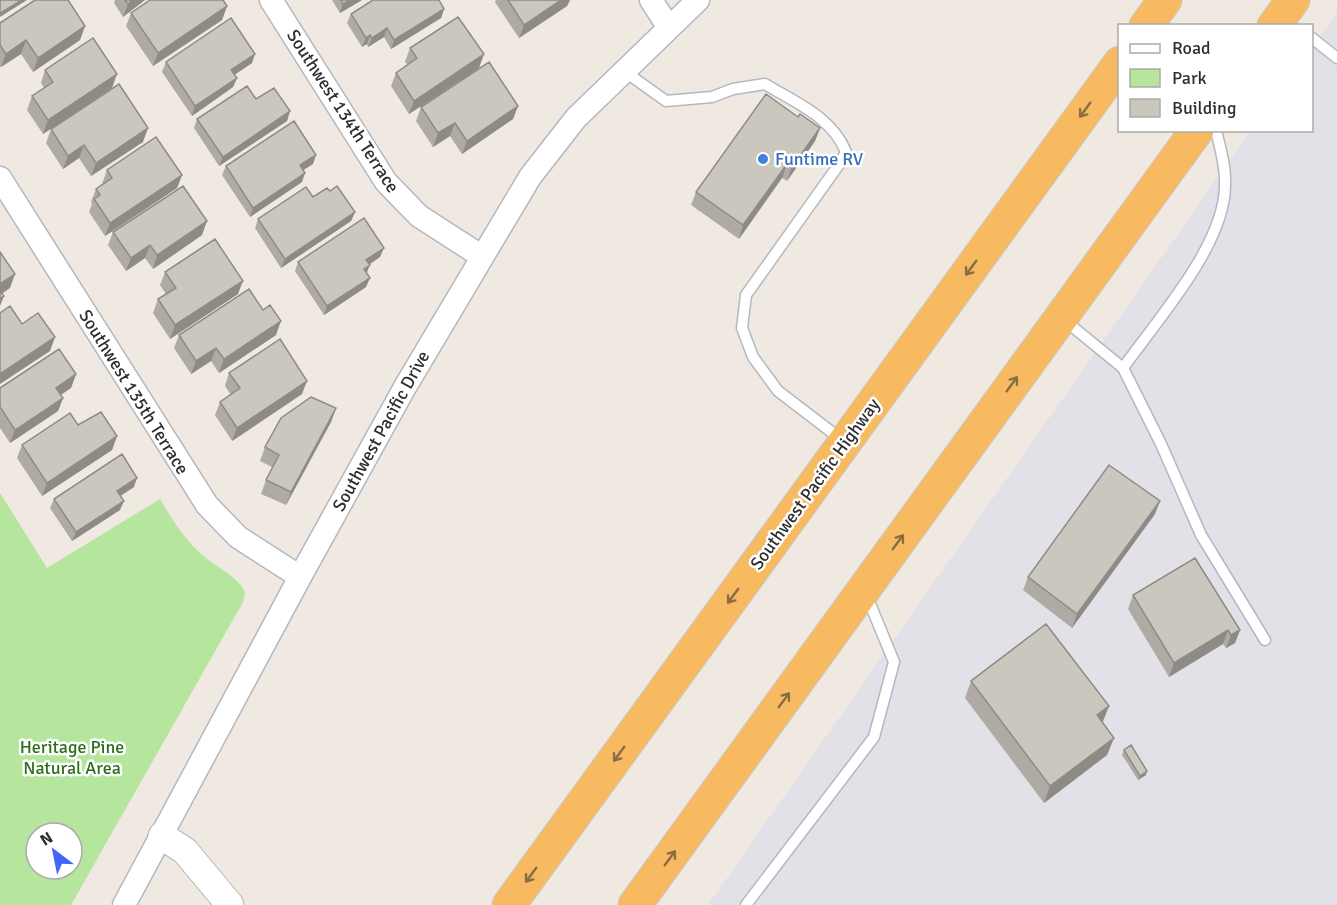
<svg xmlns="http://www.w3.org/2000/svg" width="1337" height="905" font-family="Signika,sans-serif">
<rect width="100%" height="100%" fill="#efe9e1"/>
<!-- industrial -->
<path fill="#e3e1e8" d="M1337 13V905H708L1250 131 1312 130V47Z"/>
<!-- green -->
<path fill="#b6e59e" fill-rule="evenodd" d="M0 493 47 568 160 499C171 518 183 537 199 552 212 565 238 576 245 592L243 602 71 905H0ZM36 833H72V869H36Z"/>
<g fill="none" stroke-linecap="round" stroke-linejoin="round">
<!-- service casing -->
<g stroke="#b4b7c1" stroke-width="13">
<path id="service" d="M1312 38 1337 58
M624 71 666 101 712 97 733 89 765 84C796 103 832 117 846 152L840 163 746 295 742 328 753 357 778 391 842 440
M1063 319 1123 368 1161 444 1201 535 1265 640
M1123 368C1157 320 1225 245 1225 185 1226 166 1220 148 1216 130
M746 905 874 737 894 662 866 594"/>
</g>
<!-- minor casing -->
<g stroke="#b4b7c1" stroke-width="25">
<path id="minor" d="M271 0 386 182 419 216 481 256
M651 0 669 28
M0 178 207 505 238 537 300 577
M124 905 300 577 405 387 530 177 576 118 698 0"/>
</g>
<!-- tertiary casing -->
<g stroke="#b4b7c1" stroke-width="29">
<path id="tertiary" d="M162 836 185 851 230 905"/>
</g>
<!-- trunk casing -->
<g stroke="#c9c9c9" stroke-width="35">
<path id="trunk" d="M1146 26 1165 0
M1274 26 1293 0
M509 905 1120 63
M635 905 1197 130"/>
</g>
<!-- service -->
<use href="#service" stroke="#fff" stroke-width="10"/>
<!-- minor -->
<use href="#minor" stroke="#fff" stroke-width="22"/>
<!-- tertiary -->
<use href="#tertiary" stroke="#fff" stroke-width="27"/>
<!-- trunk -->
<use href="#trunk" stroke="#f8ba60" stroke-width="33"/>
</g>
<!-- wall -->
<path fill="#afaba4" d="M115 0H145L123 17 114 3Z
M332 0H362L340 13Z
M496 0H570L567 6 519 38 495 2Z
M227 6 222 20 153 66 126 26 131 13Z
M444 9 441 18 391 49 384 37 368 47 367 44 362 47 347 23 351 14Z
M0 23 85 26 80 40 33 72 21 54 1 67 0 66Z
M410 48 479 68 409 114 391 86 396 73 408 65 405 62Z
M166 62 252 63 234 75 237 78 233 87 192 116 162 72Z
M45 70 112 88 43 134 27 110 32 96 44 88 41 83Z
M256 99 290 111 287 121 219 166 194 128 197 119Z
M518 106 513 119 462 154 450 136 433 147 416 121 421 107Z
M798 117 820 128 815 141 787 181 782 178 739 239 691 205 696 192Z
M51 129 143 142 91 176 79 158 63 169 46 143Z
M313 164 303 170 302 182 250 217 222 175 226 166Z
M107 170 182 175 177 188 105 236 89 212 92 204 91 202 96 189 102 184Z
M330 191 355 212 351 221 281 268 255 228 258 219Z
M113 232 202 235 153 269 145 258 126 271 108 245Z
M380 257 369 264 367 273 366 287 324 315 295 271 298 262Z
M165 272 238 294 170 339 153 313 158 299 166 294 160 285Z
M179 335H276L219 373 211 361 191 374 174 348Z
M229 373 302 394 232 441 215 415 220 402 231 395 225 386Z
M76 374 71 388 61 395 63 398 58 411 10 443 0 428V388Z
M336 408 331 422 286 505 261 494 266 480 272 467 260 461 265 447Z
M78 425 117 436 112 450 42 496 17 458 22 445Z
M134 487 120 496V510L72 541 50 508 54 499Z
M1155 514 1072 628 1023 590 1028 577Z
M1133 595 1240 630 1235 643 1226 648 1223 644 1169 677 1128 609Z
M971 681 1103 723 1114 738 1107 755 1044 803 965 698Z
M1124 750 1146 775 1138 780 1122 755Z"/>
<!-- shaded-wall -->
<path fill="#8e8b86" d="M22 0H27L0 17V13Z
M132 0H145L123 17 128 4Z
M350 0H362L340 13 343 4Z
M561 0H570L567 6 519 38 524 25Z
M227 6 222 20 153 66 158 53Z
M444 9 441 18 391 49 394 40Z
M85 26 80 40 33 72 38 58Z
M387 28 384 37 368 47 372 38Z
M370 35 367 44 362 47 366 38Z
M26 40 21 54 1 67 6 54Z
M255 54 252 63 228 79 231 70Z
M484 54 479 68 409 114 414 101Z
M117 74 112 88 43 134 48 120Z
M237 78 233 87 192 116 195 106Z
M518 106 513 119 462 154 467 141Z
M290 111 287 121 219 166 223 157Z
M455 123 450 136 433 147 438 133Z
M148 128 143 142 91 176 96 163Z
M820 128 815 141 787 181 792 167Z
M84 145 79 158 63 169 68 156Z
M316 155 313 164 297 174 300 165Z
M787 164 782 178 739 239 743 225Z
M305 173 302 182 250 217 253 208Z
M182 175 177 188 105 236 110 223Z
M355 212 351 221 281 268 285 259Z
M207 221 202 235 153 269 157 255Z
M150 245 145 258 126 271 131 258Z
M384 248 380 257 363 269 366 260Z
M370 265 366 274 364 269Z
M15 274 10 288 0 295V284Z
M370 278 366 287 324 315 327 306Z
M243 281 238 294 170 339 175 325Z
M4 296 0 306V299Z
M281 321 276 335 219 373 224 359Z
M55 337 50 351 0 384V374Z
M216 348 211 361 191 374 196 361Z
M76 374 71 388 51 401 56 388Z
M307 381 302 394 232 441 237 428Z
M63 398 58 411 10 443 15 430Z
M336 408 331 422 286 505 291 492Z
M117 436 112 450 42 496 47 483Z
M137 478 134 487 114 500 117 491Z
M124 501 120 510 72 541 76 532Z
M1160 501 1155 514 1072 628 1077 614Z
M1228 630 1223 644 1169 677 1174 663Z
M1240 630 1235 643 1226 648 1231 635Z
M1109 706 1102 724 1097 715Z
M1114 738 1107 755 1044 803 1050 786Z
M1147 771 1146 775 1138 780 1140 776Z"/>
<!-- building -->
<path fill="#cbc7bf" stroke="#8e8b86" stroke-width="1.5" d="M0 0H22L0 13Z
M35 0H68L85 26 38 58 26 40 6 54 0 45V23Z
M125 0H132L128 4Z
M150 0H223L227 6 158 53 131 13Z
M341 0H350L343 4Z
M373 0H439L444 9 394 40 387 28 372 38 370 35 366 38 351 14Z
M508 0H561L524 25Z
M458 17 484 54 414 101 396 73 417 58 410 48Z
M231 18 255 54 231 70 237 78 195 106 166 62Z
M93 38 117 74 48 120 32 96 53 82 45 70Z
M489 62 518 106 467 141 455 123 438 133 421 107Z
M119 84 148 128 96 163 84 145 68 156 51 129Z
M247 86 256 99 274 88 290 111 223 157 197 119Z
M766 94 798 117 800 114 820 128 792 167 787 164 743 225 696 192Z
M294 121 316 155 300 165 305 173 253 208 226 166Z
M156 137 182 175 110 223 94 199 100 195 96 189 112 178 107 170Z
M183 186 207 221 157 255 150 245 131 258 113 232Z
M337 186 355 212 285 259 258 219 306 187 313 197 327 188 330 191Z
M364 218 384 248 366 260 370 265 364 269 370 278 327 306 298 262Z
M215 239 243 281 175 325 158 299 176 288 165 272Z
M0 252 15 274 0 284Z
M249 289 263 310 270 305 281 321 224 359 216 348 196 361 179 335Z
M0 291 4 296 0 299Z
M10 306 22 324 38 313 55 337 0 374V313Z
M280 339 307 381 237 428 220 402 240 388 229 373Z
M59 349 76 374 56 388 63 398 15 430 0 407V388Z
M311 397 336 408 291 492 266 480 279 455 265 447 281 418Z
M101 412 117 436 47 483 22 445 70 413 78 425Z
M122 454 137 478 117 491 124 501 76 532 54 499Z
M1109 465 1160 501 1077 614 1028 577Z
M1195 558 1240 630 1231 635 1228 630 1174 663 1133 595Z
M1046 624 1109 706 1097 715 1114 738 1050 786 971 681Z
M1131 745 1147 771 1140 776 1124 750Z"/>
<!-- one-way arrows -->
<defs><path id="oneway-shaft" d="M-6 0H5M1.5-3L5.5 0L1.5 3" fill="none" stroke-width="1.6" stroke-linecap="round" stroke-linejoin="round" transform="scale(1.5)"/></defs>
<g stroke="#896d44">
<use href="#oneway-shaft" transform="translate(1085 110) rotate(126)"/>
<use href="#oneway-shaft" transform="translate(971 268) rotate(126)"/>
<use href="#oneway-shaft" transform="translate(1012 384) rotate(-54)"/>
<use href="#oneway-shaft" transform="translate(898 542) rotate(-54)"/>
<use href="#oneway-shaft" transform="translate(733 596) rotate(126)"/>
<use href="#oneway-shaft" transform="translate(784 700) rotate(-54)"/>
<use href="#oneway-shaft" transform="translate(619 754) rotate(126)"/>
<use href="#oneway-shaft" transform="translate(670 858) rotate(-54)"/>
<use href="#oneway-shaft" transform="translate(531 875) rotate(126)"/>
</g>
<!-- markers -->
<circle fill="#3f7fe0" stroke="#fff" stroke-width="2" cx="763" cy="159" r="6"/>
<g text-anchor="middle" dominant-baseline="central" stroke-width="5" stroke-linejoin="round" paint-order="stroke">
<!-- street labels -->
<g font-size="18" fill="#2e2e2e" stroke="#fff">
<text transform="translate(343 111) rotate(57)">Southwest 134th Terrace</text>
<text transform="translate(134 392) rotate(58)">Southwest 135th Terrace</text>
<text transform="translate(381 431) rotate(-61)">Southwest Pacific Drive</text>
<text transform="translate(815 484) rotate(-54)">Southwest Pacific Highway</text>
</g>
<!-- shop labels -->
<g font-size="18" fill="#366cbe" stroke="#fff" text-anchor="start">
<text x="775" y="159">Funtime RV</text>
</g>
<!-- park labels -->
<g font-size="18" fill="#2c6e1b" stroke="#fff">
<text x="72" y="747">Heritage Pine<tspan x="72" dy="21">Natural Area</tspan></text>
</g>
</g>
<!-- legend -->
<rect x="1118" y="24" width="195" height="108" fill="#ffffff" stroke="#ababab" stroke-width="1.5"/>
<rect x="1130" y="44" width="30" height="9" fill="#ffffff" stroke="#ababab" stroke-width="1.5"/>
<text x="1172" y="54" font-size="18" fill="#2e2e2e">Road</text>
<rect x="1130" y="69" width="30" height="18" fill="#b6e59e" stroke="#ababab" stroke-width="1.5"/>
<text x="1172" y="84" font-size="18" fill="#2e2e2e">Park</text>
<rect x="1130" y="99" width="30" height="18" fill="#cbc7bf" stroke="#ababab" stroke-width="1.5"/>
<text x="1172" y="114" font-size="18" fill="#2e2e2e">Building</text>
<!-- north arrow -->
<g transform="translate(54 851) rotate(328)"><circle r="28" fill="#ffffff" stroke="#ababab" stroke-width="1.5"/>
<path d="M0-4.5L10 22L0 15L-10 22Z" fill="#4264fb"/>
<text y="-9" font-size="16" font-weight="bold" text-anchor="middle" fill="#2e2e2e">N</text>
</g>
</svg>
